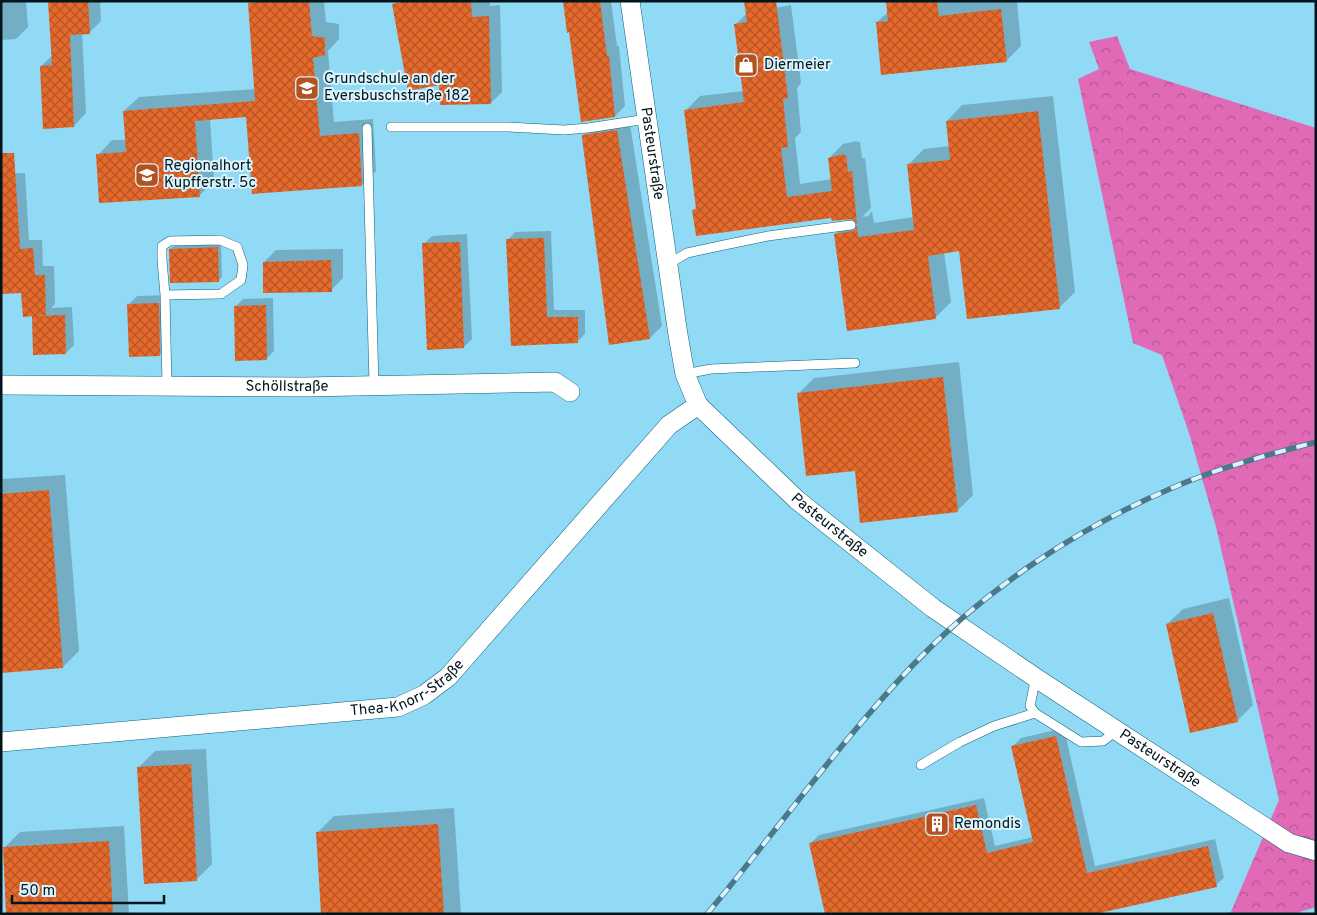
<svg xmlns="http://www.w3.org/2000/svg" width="1317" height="915" font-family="Overpass,sans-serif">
<defs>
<pattern id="forest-crowns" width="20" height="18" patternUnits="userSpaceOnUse" patternTransform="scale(1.25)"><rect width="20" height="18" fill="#e06ab5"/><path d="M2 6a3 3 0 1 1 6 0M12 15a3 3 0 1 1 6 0" fill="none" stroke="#b35692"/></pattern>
<pattern id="building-cross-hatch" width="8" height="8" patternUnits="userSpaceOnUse" patternTransform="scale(1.25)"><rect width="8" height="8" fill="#e4692c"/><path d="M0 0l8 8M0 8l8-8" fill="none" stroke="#b75525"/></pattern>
</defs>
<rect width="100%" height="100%" fill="#91daf6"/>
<!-- forest -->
<path fill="url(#forest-crowns)" d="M1117 36 1130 69 1316 128V907L1293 914H1230L1279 800 1216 527 1189 433 1162 355 1133 343 1078 79 1099 69 1089 42Z"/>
<!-- shadow -->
<path fill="#0003" d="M1 1H26L28 27 16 39 1 40Z
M49 1H100L101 21 89 33H82L86 113 74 126 41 66 53 55Z
M251 1H324L326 22 339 24V39L328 51 334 122 373 119 376 171 362 185 248 116 210 119 214 181 200 195 98 155 112 140H126L124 111 139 97 256 89 249 3Z
M450 1H490V6L500 5 502 92 491 103Z
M564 1H611L617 46H619L625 106 615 116 570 31Z
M887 1H1017L1021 46 1006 61 877 22 888 12Z
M791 5 801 83 797 88 801 132 795 138 800 184 832 179 829 158 843 144 857 141V142H860L862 158H865L871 208 862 217 868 216 872 211 874 223 914 217 908 165 924 149 950 146 947 121 962 105 1053 96 1075 292 1059 308 961 249 944 252 951 302 935 318 835 234 851 218 694 210 697 207 686 110 700 96 744 91 736 24 747 13Z
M629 118 662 326 650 338 584 135 596 123Z
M25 173 29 240H42L43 266H54L55 304 51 308 72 307 74 345 66 353 33 317 22 292 1 174Z
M551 231 554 310H585V334L577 342 512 344 508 240 515 232Z
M467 234 472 339 464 347 424 244 432 236Z
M221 244 222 277 218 281 170 249 174 246Z
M343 249V278L331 290 264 262 276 250Z
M166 295 168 347 160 355 129 304 137 296Z
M273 298 274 351 266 359 235 307 243 299Z
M959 362 973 495 957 511 856 470 799 393 814 378Z
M65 475 79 651 63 667 1 672V479Z
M1229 598 1253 705 1237 721 1167 624 1183 609Z
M1064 728 1095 866 1215 839 1224 878 1216 885 1089 914 811 843 819 835 984 798 995 846 1033 837 1013 746 1021 738Z
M206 749 212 864 196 880 139 767 155 751Z
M454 808 461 914H323L318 832 334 816Z
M124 826 129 914H8L4 848 20 832Z"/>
<!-- building -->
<path fill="url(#building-cross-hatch)" d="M48 1H88L90 34 70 35 74 127 43 129 40 66 52 65Z
M268 1H309L312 36 325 38V55L313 58 320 136 359 133 362 186 252 194 246 117 195 121 200 197 99 203 96 154 126 152 123 111 255 101 248 3Z
M407 1H471L472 17 489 16 491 104 440 105 439 85 408 91 392 4Z
M563 1H600L607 56H609L615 117 581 122 569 32 567 33Z
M744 1H776L788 98 783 99 788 147 781 148 787 197 832 191 828 158 844 154V156L846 155 848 172 852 171 857 224 853 219 832 221 831 218 696 236 692 210 696 209 684 110 744 102 734 24 747 22Z
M886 1H937L939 16 1001 9 1007 62 881 75 876 22 888 21Z
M1038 111 1060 309 967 319 959 251 928 256 936 319 847 331 834 234 852 231 855 230 857 225 858 237 914 230 907 164 950 160 946 121Z
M617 130 650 339 609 345 582 138V135Z
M1 153H14L20 249 33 248 35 275H45L46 315 23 317 21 293 1 294Z
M544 238 547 317H578V343L511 346 506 239Z
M460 242 464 348 427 350 422 243Z
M218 247 219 282 170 283 169 249Z
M331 260 332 292 263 293V262Z
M159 303 160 356 129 357 127 304Z
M266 305 267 360 235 361 234 306Z
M65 315 66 354 33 355 32 316Z
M943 377 958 512 860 523 855 471 806 476 797 393Z
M49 490 63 668 1 673V494Z
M1213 613 1238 722 1190 733 1166 624Z
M1056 736 1087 873 1208 846 1217 887 1095 914H825L809 843 976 805 987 853 1033 842 1011 746Z
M191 764 197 881 144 884 137 767Z
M438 824 444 914H321L316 832Z
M109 841 113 914H6L3 847Z"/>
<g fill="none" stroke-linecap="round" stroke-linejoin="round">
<!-- service casing -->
<g stroke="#0d6179" stroke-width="10">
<path id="service" d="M391 127H508L564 130 588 128 647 119
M367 128 374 385
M668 264 687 253 729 244 768 236 851 225
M165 295 221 294 241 280 243 265 237 247 220 240 170 241 162 246V260L165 295 167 385
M685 374 711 369 855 363
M1039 680 1034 686 1030 706 1035 713 1081 742 1103 741 1116 731
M921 765 960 742 994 726 1035 713"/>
</g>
<!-- minor casing -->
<g stroke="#0d6179" stroke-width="20">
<g id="minor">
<path id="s1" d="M630 1 678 335 685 374 698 405 797 500 933 608 1039 680 1289 843 1316 851"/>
<path id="s2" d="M1 385 305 387 555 382 570 392"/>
<path id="s3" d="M1 742 398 707 424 695 448 677 669 425 698 405"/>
</g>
</g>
<!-- service -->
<use href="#service" stroke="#fff" stroke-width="9"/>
<!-- minor -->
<use href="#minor" stroke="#fff" stroke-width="19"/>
<!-- rail casing -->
<g stroke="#4b798b" stroke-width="5.5">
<path id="rail" d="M707 914C776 832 838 744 912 666 984 590 1076 529 1172 488 1218 468 1267 455 1316 442"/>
</g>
<!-- rail -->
<use href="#rail" stroke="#daf4fe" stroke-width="4" stroke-dasharray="11" stroke-linecap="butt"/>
</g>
<!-- icons -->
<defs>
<g id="shop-square" transform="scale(1.25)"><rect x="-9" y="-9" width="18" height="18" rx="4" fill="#b5511f" stroke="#daf4fe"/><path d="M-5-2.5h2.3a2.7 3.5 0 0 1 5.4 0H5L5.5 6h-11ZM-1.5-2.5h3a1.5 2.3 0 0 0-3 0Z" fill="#fff"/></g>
<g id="school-square" transform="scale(1.25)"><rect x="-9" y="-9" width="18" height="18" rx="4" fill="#b5511f" stroke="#daf4fe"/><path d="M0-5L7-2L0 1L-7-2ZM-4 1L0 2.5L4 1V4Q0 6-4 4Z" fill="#fff"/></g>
<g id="building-square" transform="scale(1.25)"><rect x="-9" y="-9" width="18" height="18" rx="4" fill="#b5511f" stroke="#daf4fe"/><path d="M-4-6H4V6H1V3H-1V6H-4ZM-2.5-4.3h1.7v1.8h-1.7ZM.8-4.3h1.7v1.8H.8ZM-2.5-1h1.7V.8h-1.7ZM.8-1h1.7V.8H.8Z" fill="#fff"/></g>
</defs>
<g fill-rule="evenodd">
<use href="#shop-square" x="746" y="65"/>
<use href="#school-square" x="307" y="88"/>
<use href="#school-square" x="147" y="175"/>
<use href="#building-square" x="937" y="824"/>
</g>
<g text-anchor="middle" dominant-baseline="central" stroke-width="4" stroke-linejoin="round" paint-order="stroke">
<!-- poi labels -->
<g font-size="15" fill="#02151c" stroke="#daf4fe" text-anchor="start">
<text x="764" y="65">Diermeier</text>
<text x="324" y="79">Grundschule an der<tspan x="324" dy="17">Eversbuschstraße 182</tspan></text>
<text x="164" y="166">Regionalhort<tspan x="164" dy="17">Kupfferstr. 5c</tspan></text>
<text x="954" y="824">Remondis</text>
</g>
<!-- street labels -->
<g font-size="15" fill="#02151c" stroke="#daf4fe">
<text stroke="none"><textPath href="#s1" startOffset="154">Pasteurstraße</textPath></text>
<text stroke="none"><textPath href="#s2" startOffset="286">Schöllstraße</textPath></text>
<text stroke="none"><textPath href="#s1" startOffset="589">Pasteurstraße</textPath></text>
<text stroke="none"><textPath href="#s3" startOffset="414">Thea-Knorr-Straße</textPath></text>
<text stroke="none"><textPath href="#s1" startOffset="994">Pasteurstraße</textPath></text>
</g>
</g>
<!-- border -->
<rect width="1317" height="915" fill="none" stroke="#02151c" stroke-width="5"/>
<!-- scale -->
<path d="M12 895v8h152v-8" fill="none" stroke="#02151c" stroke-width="2.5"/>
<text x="20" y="895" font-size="15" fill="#02151c" stroke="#daf4fe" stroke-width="4" paint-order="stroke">50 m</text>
</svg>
